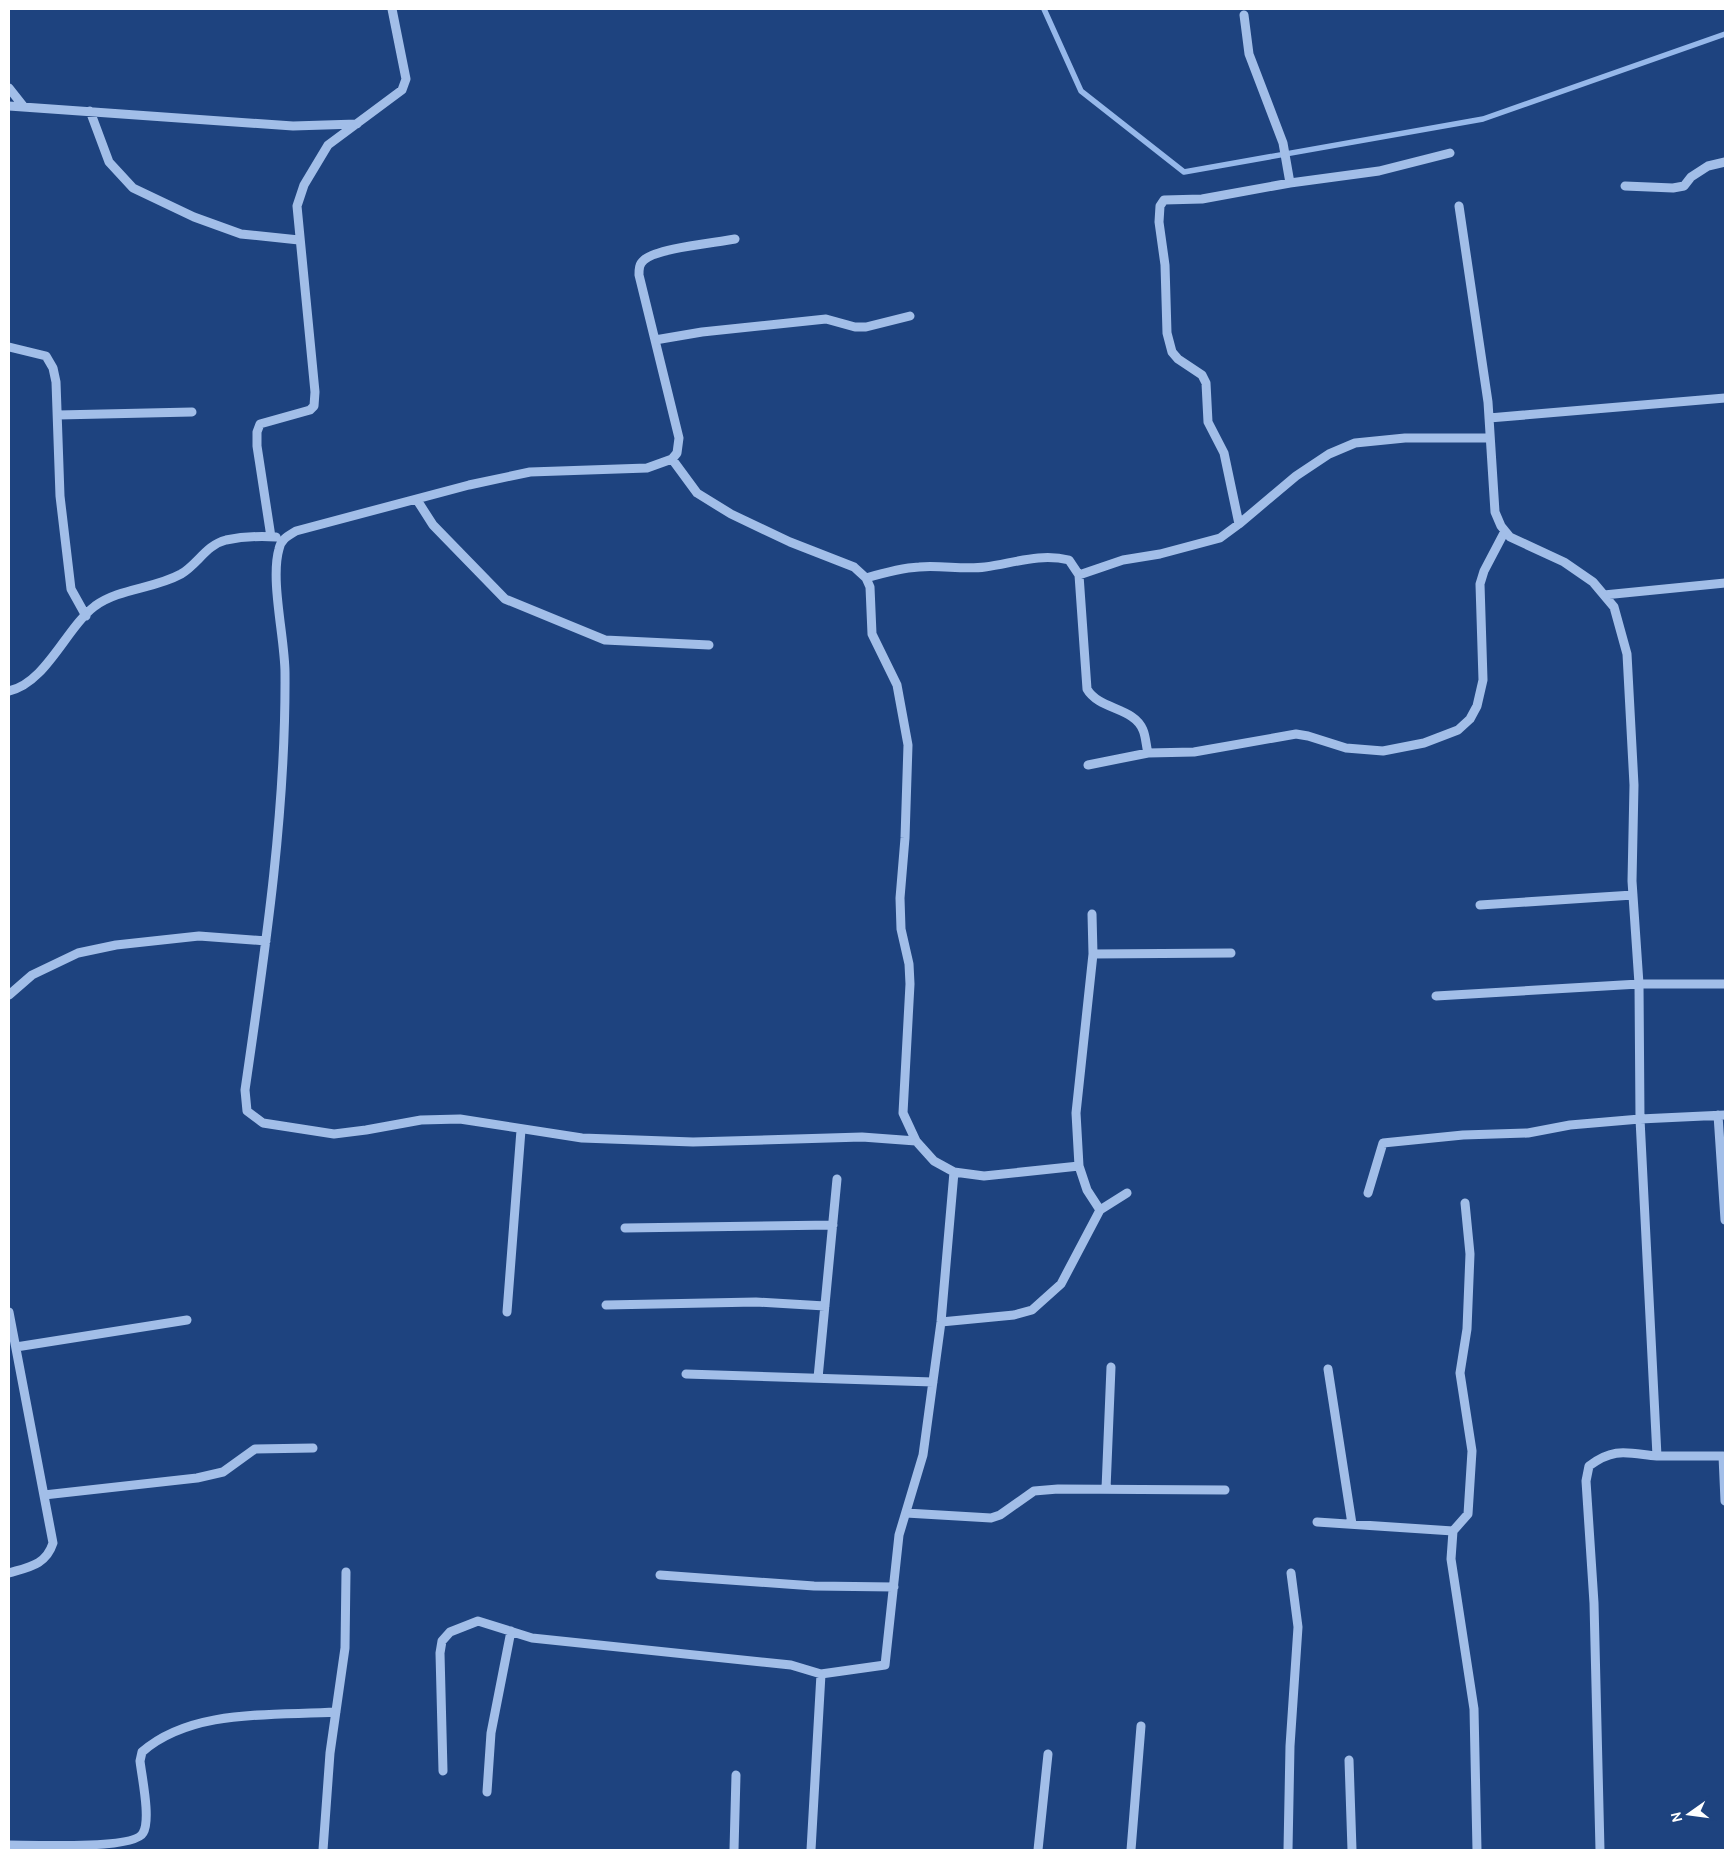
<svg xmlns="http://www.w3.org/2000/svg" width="1734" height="1859" font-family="Cabin,sans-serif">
<rect width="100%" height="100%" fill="#1e437f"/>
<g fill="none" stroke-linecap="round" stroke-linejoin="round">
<!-- stream -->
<path stroke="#96b8ea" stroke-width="5.5" d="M1044 9 1081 91 1184 172 1483 119 1725 34"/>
<!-- minor -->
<path stroke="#a2bee8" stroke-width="9" d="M1244 15 1249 54 1283 143 1290 183
M9 88 24 107
M9 106 293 126 357 124
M90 111 109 162 133 188 194 217 241 234 299 240
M1625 186 1673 188 1684 186 1691 177 1708 166 1725 162
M1459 206 1488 402 1495 512 1501 526 1510 537 1564 562 1593 582 1614 607 1627 654 1634 785 1632 881 1639 984 1640 1119 1657 1456H1723L1725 1501
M735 239C715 243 657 248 644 260 639 264 639 269 639 275L679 438 677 453 672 459 647 468 530 472 469 485 296 531C288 536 281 539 279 549 270 580 285 639 285 673 286 813 265 952 245 1090L247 1111 263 1123 334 1134 366 1130 421 1120 460 1119 582 1138 693 1142 862 1137 916 1141
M655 340 702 332 826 319 855 327H866L910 316
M9 347 46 356 53 368 56 382 60 496 71 589 86 616
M58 415 192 412
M1489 418 1725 398
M672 459 697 493 731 514 790 542 854 567 866 578 870 587 872 634 897 685 908 745 905 838 900 898 901 929 909 964 910 984 903 1113 916 1141 934 1161 954 1172 984 1176 1079 1166
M417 500 433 525 505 599 605 640 709 645
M1239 524 1224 453 1208 422 1206 383 1202 375 1178 359 1172 352 1167 333 1165 265 1159 222 1160 206 1164 200 1202 199 1290 183 1379 171 1450 153
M271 537 257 446V432L260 424 310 410 314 406 315 392 297 206 304 185 328 145 402 90 406 79 392 9
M1079 575 1123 560 1160 554 1220 538 1239 524 1296 476 1329 454 1355 443 1405 438H1490
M866 578C883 573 901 568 919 567 941 565 964 570 985 567 1014 563 1040 553 1069 560L1079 575 1087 689C1099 710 1134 707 1143 730 1146 737 1146 746 1148 753
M1604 595 1725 583
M9 691C46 683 66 628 95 606 120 588 154 589 181 574 198 564 206 545 226 540 241 537 261 536 276 537
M1088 765 1148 753 1194 752 1296 734 1308 736 1346 748 1383 751 1424 743 1458 730 1470 719 1477 706 1483 680 1480 584 1484 571 1505 531
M1480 905 1633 895
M1092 914 1093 954 1076 1113 1079 1166 1087 1190 1100 1210
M1093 954 1231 953
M9 995 32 975 78 953 116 945 199 936 266 941
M1436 996 1639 984H1725
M1718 1115 1725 1220
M1368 1193 1383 1143 1463 1135 1528 1133 1570 1125 1640 1119 1725 1115
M1465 1203 1470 1254 1467 1329 1460 1373 1472 1451 1468 1514 1453 1531 1451 1559 1474 1709 1477 1850
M625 1228 833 1225
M606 1305 756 1302 825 1306
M9 1312 53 1543C46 1565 29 1567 9 1573
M507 1312 521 1130
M941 1322 1014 1315 1032 1310 1061 1284 1100 1210 1127 1193
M16 1347 187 1320
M1328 1369 1352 1524
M686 1374 933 1382
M818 1378 837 1179
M1106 1489 1111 1367
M44 1495 197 1478 223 1472 255 1449 313 1448
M906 1513 991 1518 1000 1515 1034 1491 1058 1489 1225 1490
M1317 1522 1453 1531
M660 1575 814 1586 894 1587
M1349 1760 1352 1850
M443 1771 440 1653 442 1641 450 1632 478 1621 532 1638 791 1665 821 1674
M487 1792 491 1733 511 1631
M9 1845C30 1845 134 1850 143 1833 151 1820 142 1778 140 1761L142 1752C192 1708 274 1716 336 1712
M323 1850 330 1753 345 1648 346 1572
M734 1850 736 1775
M811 1850 821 1674 885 1665 899 1535 923 1455 941 1322 954 1172
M1038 1850 1048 1754
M1131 1850 1141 1726
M1288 1850 1290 1746 1298 1627 1291 1573
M1600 1850 1594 1603 1586 1481 1589 1466C1614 1447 1627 1453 1657 1456"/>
</g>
<!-- border -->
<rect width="1734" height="1859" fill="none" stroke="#ffffff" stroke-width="20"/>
<!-- north arrow -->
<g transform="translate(1689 1814) rotate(256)" stroke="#1e437f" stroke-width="4" paint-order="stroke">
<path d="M0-4L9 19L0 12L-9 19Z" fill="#ffffff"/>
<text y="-8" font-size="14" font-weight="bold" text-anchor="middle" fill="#ffffff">N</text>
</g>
</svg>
